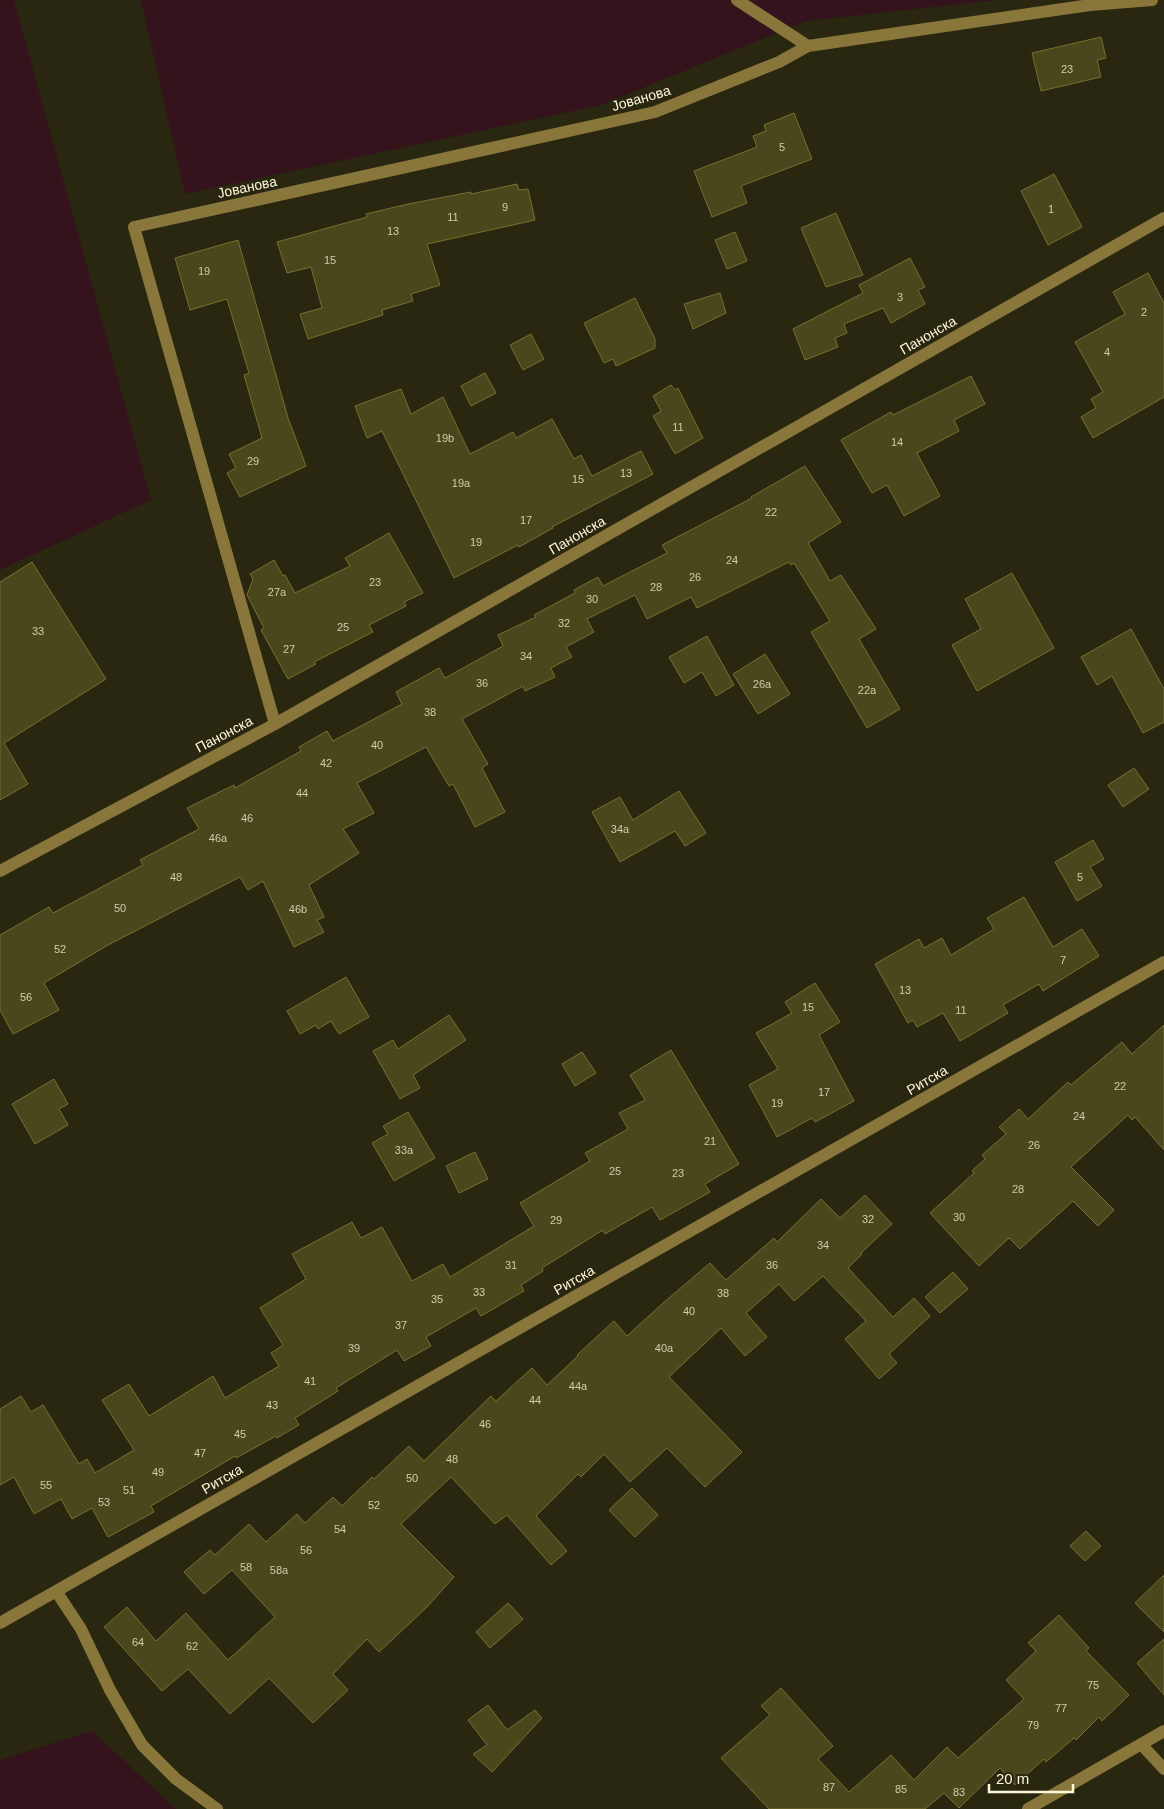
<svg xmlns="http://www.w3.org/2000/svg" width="1164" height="1809" font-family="Helvetica,sans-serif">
<rect width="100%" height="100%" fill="#292710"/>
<!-- green -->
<path fill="#34131d" d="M0 0H14L151 500 0 570Z
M141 0H997L806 21 601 105 185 194Z
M92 1731 176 1809H0V1760Z"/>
<!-- building -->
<path fill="#4b471c" stroke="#77712e" d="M1101 37 1106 58 1097 60 1101 77 1041 91 1032 53Z
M794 113 812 159 741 186 747 203 712 217 694 171 757 147 753 136 766 131 764 125Z
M1054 174 1082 227 1048 245 1021 191Z
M517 184 519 190 528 189 535 220 427 244 440 285 411 294 413 301 382 310 383 315 308 339 300 314 322 308 311 267 287 273 277 242 367 217 366 214 408 204 471 192V194Z
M836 213 863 275 826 287 801 228Z
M735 232 747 261 727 269 715 240Z
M238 240 288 418 306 466 240 497 227 473 236 468 229 454 262 438 244 375 249 373 227 299 190 310 175 258Z
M910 258 925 287 918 290 925 304 891 323 883 308 844 324 847 333 835 338 838 347 805 360 793 329 863 293 859 285Z
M1148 273 1164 303V397L1093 438 1081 417 1096 408 1091 399 1103 392 1075 342 1125 314 1113 292Z
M720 293 726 313 693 329 684 304Z
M635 298 655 339V348L616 366 613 359 604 363 584 323Z
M531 334 544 359 523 370 510 345Z
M485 373 496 393 471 406 461 386Z
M971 376 985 404 954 420 959 431 917 453 940 496 904 516 887 485 872 493 841 440 891 412 893 415Z
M671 385 675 390 678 388 703 438 675 454 653 416 661 411 653 396Z
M401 389 411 414 443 397 470 454 513 432 516 438 552 419 574 459 581 455 592 476 641 451 653 474 552 527 553 528 519 547 518 545 454 578 382 431 367 438 355 406Z
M805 466 841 522 808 543 830 581 841 575 876 629 859 639 900 709 867 728 811 632 830 621 794 563 791 565 789 562 697 608 691 597 647 619 635 595 587 619 594 632 566 647 572 657 551 668 555 677 525 691 523 686 462 719 488 764 482 768 505 812 475 827 453 784 449 786 426 747 357 783 374 813 343 829 359 853 309 885 324 917 317 920 324 932 294 947 263 881 248 890 240 877 108 945 44 983 59 1010 13 1034 0 1010V935L49 907 53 913 143 865 140 860 199 829 187 808 234 785 235 788 301 751 299 747 327 731 333 741 402 704 396 692 439 668 445 678 503 646 498 635 536 617 534 615 575 593 574 590 598 577 603 586 667 553 662 545 752 498 751 497Z
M389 533 423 593 404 602 406 606 369 625 373 632 314 662 316 664 288 679 261 630 264 628 247 595 253 579 250 574 274 560 283 576 285 575 295 593 350 566 345 558Z
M32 562 106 679 4 743 28 784 0 800V582Z
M1012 573 1054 648 977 691 952 645 981 629 965 599Z
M1131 629 1164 689V722L1143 733 1112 676 1097 685 1081 657Z
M707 636 734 685 716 696 702 672 684 683 669 657Z
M765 654 790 694 758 714 733 674Z
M1134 768 1149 789 1123 807 1108 785Z
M679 791 706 833 685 846 675 831 620 862 592 812 620 797 633 820Z
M1093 840 1104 859 1090 867 1102 886 1077 901 1055 862Z
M1024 897 1053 947 1082 929 1099 956 1043 991 1039 984 1003 1005 1008 1013 960 1041 943 1013 917 1027 913 1020 908 1023 875 964 919 939 924 948 942 938 951 955 994 929 987 918Z
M346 977 369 1017 339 1034 331 1021 318 1029 316 1025 300 1034 287 1011Z
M815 983 840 1022 819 1035 854 1101 815 1122 812 1118 777 1137 749 1085 778 1069 756 1033 792 1013 785 1002Z
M449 1015 466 1040 413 1075 420 1088 400 1099 373 1051 393 1040 398 1049Z
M1164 1025V1150L1135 1117 1132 1120 1128 1115 1071 1167 1114 1210 1098 1226 1073 1201 1020 1249 1009 1238 979 1266 930 1213 974 1173 972 1171 985 1159 982 1155 1006 1134 999 1127 1019 1109 1028 1119 1068 1082 1071 1085 1122 1042 1132 1054Z
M671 1050 739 1164 705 1184 710 1192 660 1220 652 1207 605 1234 603 1230 542 1268 543 1271 521 1285 524 1291 481 1316 476 1308 426 1337 431 1346 404 1361 397 1350 336 1388 338 1391 295 1418 299 1425 277 1438 276 1436 236 1458 235 1456 151 1506 154 1512 108 1537 92 1508 72 1519 61 1499 34 1514 14 1477 0 1485V1409L21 1396 31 1412 43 1405 79 1464 87 1459 95 1473 134 1450 102 1400 129 1384 149 1416 213 1376 225 1398 279 1366 271 1353 283 1345 260 1308 306 1279 292 1254 352 1222 361 1238 382 1227 412 1281 443 1264 450 1277 534 1226 520 1203 590 1161 585 1153 628 1129 619 1113 645 1100 630 1075Z
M582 1052 596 1073 575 1086 562 1064Z
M54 1079 68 1104 59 1109 68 1125 35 1144 12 1104Z
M408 1112 435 1158 394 1181 372 1143 388 1134 383 1126Z
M475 1152 488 1179 459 1193 446 1166Z
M865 1195 892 1224 861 1253 862 1254 848 1268 893 1317 914 1298 930 1316 889 1354 897 1363 879 1379 845 1339 866 1321 823 1276 794 1301 779 1284 746 1313 767 1337 745 1356 721 1328 669 1377 742 1452 705 1487 667 1448 630 1482 604 1454 581 1477 578 1474 536 1516 567 1551 551 1565 507 1515 495 1524 451 1477 401 1524 454 1577 426 1608 379 1652 367 1639 333 1674 348 1690 313 1723 269 1678 230 1714 188 1669 162 1691 104 1627 127 1607 156 1641 186 1613 228 1660 275 1617 232 1570 204 1594 184 1572 210 1550 215 1555 249 1524 266 1542 297 1514 305 1523 333 1497 342 1506 372 1477 374 1479 409 1446 424 1461 491 1396 496 1401 532 1368 547 1385 578 1356 577 1355 614 1321 627 1336 662 1304 710 1263 726 1280 774 1238 777 1242 821 1199 840 1218Z
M953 1272 968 1289 940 1313 925 1297Z
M632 1488 658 1515 635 1537 609 1510Z
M1086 1531 1101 1546 1085 1561 1070 1546Z
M1164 1575V1632L1135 1603Z
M508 1603 523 1619 490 1648 476 1632Z
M1059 1615 1089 1648 1086 1651 1129 1695 1102 1721 1099 1717 1076 1740 1074 1738 1046 1762 1044 1759 1015 1785 1000 1768 959 1808 944 1793 925 1809H769L721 1758 770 1715 761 1706 781 1688 833 1746 818 1759 849 1792 891 1755 914 1780 947 1747 958 1758 1024 1699 1006 1680 1036 1651 1028 1643Z
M1164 1639V1695L1137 1663Z
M488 1705 507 1730 535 1710 542 1718 492 1772 473 1754 487 1745 468 1720Z"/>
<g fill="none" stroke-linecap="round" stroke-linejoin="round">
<!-- minor -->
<path stroke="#89763b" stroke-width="12" d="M737 0 808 46
M275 724 134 227 655 112 779 62 808 46 1090 5 1152 0
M0 871 275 724 1164 218
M56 1591 81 1629 110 1690 142 1745 176 1779 217 1809
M0 1623 1164 962
M1141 1744 1164 1769
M1028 1809 1164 1731"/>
</g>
<g text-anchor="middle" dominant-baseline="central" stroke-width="4" stroke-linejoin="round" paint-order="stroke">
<!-- number labels -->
<g font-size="11" fill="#d2ccaa">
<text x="1067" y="69">23</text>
<text x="782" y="147">5</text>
<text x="505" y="207">9</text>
<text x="1051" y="209">1</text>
<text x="453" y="217">11</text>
<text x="393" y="231">13</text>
<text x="330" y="260">15</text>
<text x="204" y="271">19</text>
<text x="900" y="297">3</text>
<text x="1144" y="312">2</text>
<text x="1107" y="352">4</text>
<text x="678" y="427">11</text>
<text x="445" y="438">19b</text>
<text x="897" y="442">14</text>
<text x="253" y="461">29</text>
<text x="626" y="473">13</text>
<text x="578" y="479">15</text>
<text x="461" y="483">19a</text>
<text x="771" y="512">22</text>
<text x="526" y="520">17</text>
<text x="476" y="542">19</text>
<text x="732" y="560">24</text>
<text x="695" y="577">26</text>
<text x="375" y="582">23</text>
<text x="656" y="587">28</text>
<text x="277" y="592">27a</text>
<text x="592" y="599">30</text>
<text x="564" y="623">32</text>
<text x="343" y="627">25</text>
<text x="38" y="631">33</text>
<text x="289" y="649">27</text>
<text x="526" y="656">34</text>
<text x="482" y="683">36</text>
<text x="762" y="684">26a</text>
<text x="867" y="690">22a</text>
<text x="430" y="712">38</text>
<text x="377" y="745">40</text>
<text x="326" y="763">42</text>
<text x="302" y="793">44</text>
<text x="247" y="818">46</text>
<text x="620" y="829">34a</text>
<text x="218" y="838">46a</text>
<text x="176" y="877">48</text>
<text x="1080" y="877">5</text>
<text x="120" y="908">50</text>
<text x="298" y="909">46b</text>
<text x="60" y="949">52</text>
<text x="1063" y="960">7</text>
<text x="905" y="990">13</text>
<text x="26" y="997">56</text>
<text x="808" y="1007">15</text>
<text x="961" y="1010">11</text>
<text x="1120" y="1086">22</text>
<text x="824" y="1092">17</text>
<text x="777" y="1103">19</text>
<text x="1079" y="1116">24</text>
<text x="710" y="1141">21</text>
<text x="1034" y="1145">26</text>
<text x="404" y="1150">33a</text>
<text x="615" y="1171">25</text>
<text x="678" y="1173">23</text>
<text x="1018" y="1189">28</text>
<text x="959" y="1217">30</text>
<text x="868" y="1219">32</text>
<text x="556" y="1220">29</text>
<text x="823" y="1245">34</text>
<text x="511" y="1265">31</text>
<text x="772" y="1265">36</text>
<text x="479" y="1292">33</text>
<text x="723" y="1293">38</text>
<text x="437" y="1299">35</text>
<text x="689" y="1311">40</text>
<text x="401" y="1325">37</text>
<text x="354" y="1348">39</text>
<text x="664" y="1348">40a</text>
<text x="310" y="1381">41</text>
<text x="578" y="1386">44a</text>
<text x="535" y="1400">44</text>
<text x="272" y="1405">43</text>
<text x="485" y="1424">46</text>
<text x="240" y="1434">45</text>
<text x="200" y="1453">47</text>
<text x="452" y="1459">48</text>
<text x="158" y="1472">49</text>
<text x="412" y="1478">50</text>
<text x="46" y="1485">55</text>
<text x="129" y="1490">51</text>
<text x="104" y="1502">53</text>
<text x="374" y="1505">52</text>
<text x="340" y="1529">54</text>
<text x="306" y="1550">56</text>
<text x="246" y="1567">58</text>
<text x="279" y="1570">58a</text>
<text x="138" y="1642">64</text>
<text x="192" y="1646">62</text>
<text x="1093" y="1685">75</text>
<text x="1061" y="1708">77</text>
<text x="1033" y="1725">79</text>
<text x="829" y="1787">87</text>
<text x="901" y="1789">85</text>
<text x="959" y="1792">83</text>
</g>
<!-- street labels -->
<g font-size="14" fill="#fff9d9" stroke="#292710">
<text transform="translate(641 98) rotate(-16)">Јованова</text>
<text transform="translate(247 187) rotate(-12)">Јованова</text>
<text transform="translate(928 335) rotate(-30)">Панонска</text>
<text transform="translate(577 535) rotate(-30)">Панонска</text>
<text transform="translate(224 734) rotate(-28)">Панонска</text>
<text transform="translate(927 1080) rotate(-30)">Ритска</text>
<text transform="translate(574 1280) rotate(-30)">Ритска</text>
<text transform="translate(222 1479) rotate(-30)">Ритска</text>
</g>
</g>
<!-- scale -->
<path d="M989 1784v8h84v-8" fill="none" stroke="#fff9d9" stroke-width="2.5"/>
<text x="996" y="1784" font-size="15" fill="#fff9d9" stroke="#292710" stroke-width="4" paint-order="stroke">20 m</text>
</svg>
